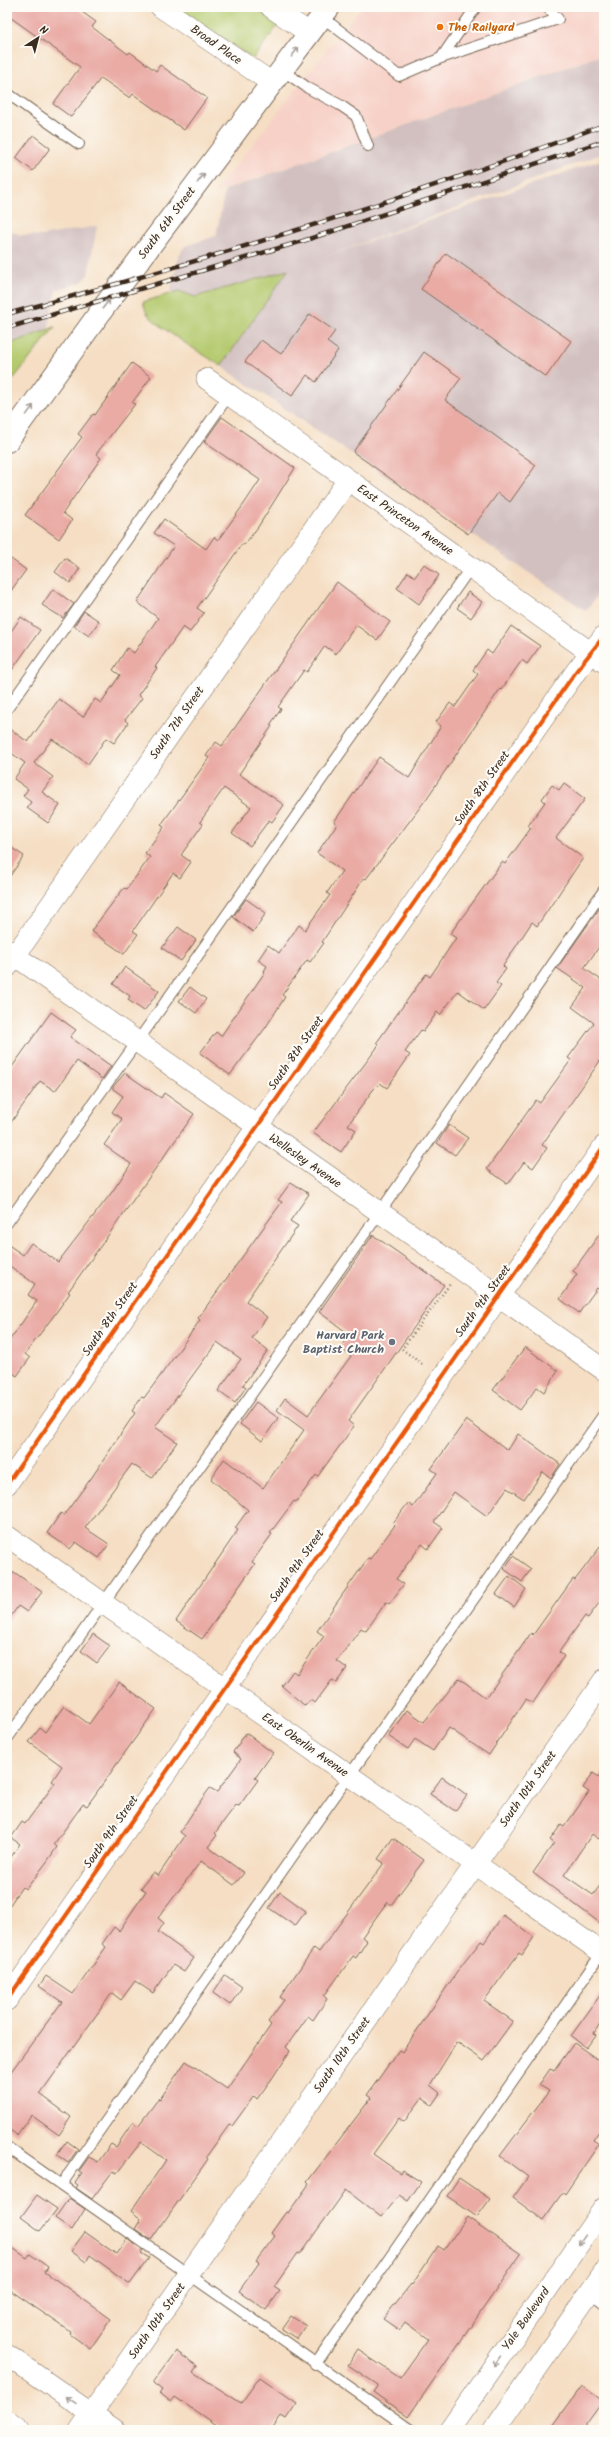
<svg xmlns="http://www.w3.org/2000/svg" width="611" height="2437" font-family="Kalam,sans-serif">
<rect width="100%" height="100%" fill="#fdfcf7"/>
<filter id="ink" filterUnits="userSpaceOnUse"><feTurbulence type="fractalNoise" baseFrequency=".025" numOctaves="2"/><feDisplacementMap in="SourceGraphic" scale="8" xChannelSelector="R" yChannelSelector="G"/><feConvolveMatrix kernelMatrix="1 2 1 2 8 2 1 2 1" color-interpolation-filters="sRGB"/></filter>
<filter id="wash" filterUnits="userSpaceOnUse"><feTurbulence type="fractalNoise" baseFrequency=".012" numOctaves="4" result="noise"/><feDisplacementMap in="SourceGraphic" scale="16" xChannelSelector="R" yChannelSelector="G"/><feGaussianBlur stdDeviation="0.9" result="paint"/><feColorMatrix in="noise" values="0 0 0 0 0 0 0 0 0 0 0 0 0 0 0 0 0 1.4 0 .05"/><feComposite in="paint" operator="in"/></filter>
<g filter="url(#wash)">
<rect width="100%" height="100%" fill="#f5dec3"/>
<!-- built -->
<path fill="#f7d1c7" d="M361 7H604V46L595 57 214 193Z"/>
<!-- industrial -->
<path fill="#d2bfc0" d="M604 54V153L316 260 604 159V586L586 611 221 366 287 270 195 297 179 291 170 294 179 255 185 246 216 236 225 190Z
M97 226 88 275 82 282 56 290 48 329 7 345V230L21 235 42 236Z"/>
<!-- green -->
<path fill="#b4c96d" stroke="#787a46" d="M177 7H254L279 24 253 59Z
M288 270 221 366C205 355 156 327 147 313 145 310 144 305 143 302L179 291 195 297Z
M55 327 7 387V345Z"/>
<g id="blocks">
<!-- building -->
<path fill="#eaaba5" d="M7 7H75L96 22 92 27 128 54 130 52 156 71 160 65 207 98 184 130 133 94 130 98 101 78 71 117 53 104 80 67 7 15Z
M33 135 50 148 33 171 16 158Z
M446 253 571 341 546 377 421 289Z
M310 314 335 331 327 342 338 350 316 382 307 375 292 396 245 362 261 340 281 354Z
M424 352 461 378 445 400 536 465 510 502 498 493 468 534 353 452Z
M132 363 151 377 132 403 135 404 96 454 101 458 63 513 72 520 59 539 25 515 82 437 78 434 93 414 95 415Z
M222 417 295 468 258 527 244 545 242 544 197 608 204 613 190 632 183 627 155 667 157 668 138 695 142 698 125 720 128 723 114 743 106 738 88 764 52 739 34 763 53 777 42 792 60 805 48 823 27 808 31 802 23 796 28 789 14 779 25 763 7 750V727L28 742 59 699 83 717 95 699 101 703 120 675 113 670 127 648 134 653 158 618 137 602 174 546 154 533 164 519 206 549 214 537 218 540 244 504 260 480 204 442Z
M7 556 26 570 7 596Z
M65 558 80 568 70 583 55 572Z
M424 564 439 575 419 604 397 588 408 572 415 577Z
M337 582 390 622 377 640 356 625 336 654 325 646 307 672 304 670 278 707 281 709 270 725 272 726 239 774 284 805 272 822 269 820 250 846 232 833 251 807 224 788 200 822 203 824 181 855 191 862 180 878 173 873 133 931 138 934 124 954 91 931 124 888 127 889 150 857 145 853 164 827 161 825 209 758 206 756 216 742 222 746Z
M53 589 74 604 63 618 42 605Z
M468 592 482 602 471 618 457 608Z
M84 611 99 621 89 636 74 626Z
M21 617 40 630 7 677V637Z
M511 626 540 646 527 664 522 660 501 690 500 689 427 798 366 879 364 878 322 942 324 943 310 962 307 960 282 995 285 997 266 1027 230 1075 200 1053 216 1032 221 1036 265 972 264 971 267 966 258 960 268 945 279 953 299 925 305 930 330 895 327 893 342 871 317 853 337 824 334 822 379 757 409 778 441 726 436 722 450 703 455 707 478 674 473 670 487 650 492 654Z
M564 783 585 799 556 838 583 858 537 926 532 922 503 966 506 969 496 983 501 986 484 1010 458 991 440 1015 437 1012 424 1031 421 1030 405 1052 410 1055 387 1088 380 1083 373 1090 348 1125 356 1130 341 1152 313 1133 376 1049 379 1044 377 1042 426 974 430 977 456 938 450 934 502 862 505 864 531 828 528 826 545 802 542 799 552 785 559 790Z
M7 845 24 856 7 880Z
M246 899 266 913 253 932 233 917Z
M604 902V940L584 968 604 982V1055L542 1145 547 1148 533 1168 524 1162 508 1184 487 1169 536 1100 540 1103 571 1060 568 1058 594 1023 572 1007 586 988 557 968Z
M178 927 196 940 181 961 162 948Z
M125 967 159 991 144 1011 128 1000 130 996 113 984Z
M190 987 206 999 196 1013 179 1001Z
M51 1012 76 1030 70 1037 111 1066 102 1079 77 1061 55 1091 40 1081 7 1128V1074Z
M125 1073 161 1098 164 1093 194 1114 68 1292 70 1293 55 1314 25 1354 30 1358 17 1376 7 1369V1344L37 1301 28 1295 35 1284 7 1264V1244L23 1255 31 1243 58 1262 112 1192 131 1164 104 1145 122 1119 112 1112 123 1096 113 1089V1087Z
M449 1125 468 1138 455 1155 437 1143Z
M291 1182 309 1194 290 1221 298 1226 246 1301 267 1317 252 1338 268 1350 243 1385 246 1387 235 1403 218 1391 241 1359 217 1342 155 1427 177 1442 152 1478 132 1464 85 1528 109 1544 99 1558 76 1542 70 1549 47 1533 61 1513 64 1515 92 1477 135 1413 132 1411 141 1397 144 1398 177 1353 200 1320 198 1318 282 1202 278 1200Z
M604 1228V1293L597 1288 579 1313 560 1299 577 1274 573 1271Z
M373 1235 444 1285 348 1421 354 1426 318 1476 316 1475 296 1502 294 1501 270 1533 272 1534 252 1562 255 1564 202 1639 176 1621 238 1530 235 1528 248 1510 211 1479 224 1459 263 1488 304 1430 277 1410 285 1398 308 1415 351 1356 340 1348 349 1334 319 1312Z
M525 1347 558 1371 544 1392 537 1387 520 1410 493 1390Z
M256 1402 278 1418 262 1441 240 1424Z
M466 1420 508 1450 518 1434 560 1464 551 1478 543 1472 524 1499 507 1488 487 1516 454 1492 434 1522 443 1528 428 1549 422 1544 396 1579 404 1584 389 1604 386 1602 366 1631 361 1628 337 1661 347 1668 336 1683 332 1680 315 1703 310 1700 305 1706 282 1686 293 1671 297 1674 324 1636 317 1631 368 1558 370 1559 395 1525 393 1523 408 1503 413 1507 437 1473 431 1469Z
M604 1542V1596L588 1618 585 1616 559 1652 564 1656 533 1703 526 1699 489 1755 449 1728 433 1751 415 1739 408 1749 388 1736 407 1710 424 1722 459 1678 486 1698 531 1633 533 1635 573 1579 575 1580Z
M513 1556 531 1569 522 1582 504 1569Z
M14 1572 42 1592 27 1612 18 1606 7 1622V1582Z
M509 1576 526 1589 514 1607 496 1594Z
M93 1634 110 1646 97 1663 81 1651Z
M119 1682 156 1709 87 1806 83 1804 54 1844 57 1847 46 1863 26 1889 22 1887 7 1909V1863L20 1844 11 1838 22 1822 25 1824 55 1783 52 1781 62 1766 29 1742 40 1728 45 1732 64 1706 89 1724Z
M246 1733 273 1753 255 1778 258 1780 239 1806 236 1805 215 1833 217 1835 208 1847 244 1873 234 1885 201 1861 158 1918 164 1923 158 1932 194 1958 184 1972 173 1965 153 1993 135 1981 121 2000 112 1993 40 2094 71 2117 59 2135 31 2115 17 2135 7 2128V2077L62 2002 39 1986 46 1976 73 1994 106 1947 102 1944 114 1927 119 1931 146 1891 141 1888 153 1872 158 1876 185 1836 180 1832 199 1803 210 1788 217 1792 241 1759 233 1752Z
M604 1771V1831L598 1839 592 1834 564 1875 593 1895 604 1880V1926L533 1873 554 1843 550 1840 561 1825 564 1827 589 1792 583 1788 593 1773 599 1777Z
M442 1777 467 1795 455 1811 430 1794Z
M393 1838 424 1860 391 1905 387 1902 362 1937 367 1941 356 1958 353 1956 324 1996 327 1999 313 2020 308 2016 286 2047 290 2051 271 2080 257 2099 254 2096 232 2126 229 2125 206 2157 208 2159 151 2240 135 2229 141 2219 131 2211 166 2160 141 2142 117 2173 113 2171 92 2199 76 2188 78 2185 75 2183 82 2173 79 2171 89 2157 98 2162 111 2144 116 2147 133 2122 138 2126 159 2098 160 2099 186 2061 227 2089 271 2025 268 2022 284 2000 280 1997 314 1948 319 1952 384 1863 378 1859Z
M280 1892 306 1911 295 1926 269 1908Z
M503 1915 534 1937 522 1955 519 1953 484 2001 513 2021 484 2061 457 2042 430 2085 440 2093 432 2105 422 2098 404 2122 399 2118 373 2154 400 2173 402 2170 421 2182 408 2201 399 2195 381 2217 346 2190 300 2254 298 2253 274 2287 280 2291 266 2310 239 2291 259 2263 256 2261 275 2236 271 2233 286 2212 288 2213 309 2184 307 2182 371 2098 367 2095 399 2050 402 2052 462 1965 481 1941 484 1943Z
M225 1975 242 1987 230 2005 213 1993Z
M604 1990V2017L594 2033 596 2035 586 2048 571 2036Z
M574 2043 604 2064V2124L593 2140 599 2144 565 2194 563 2192 543 2220 513 2198 528 2177 500 2156 549 2091 539 2085 550 2069 554 2071Z
M67 2141 78 2149 68 2163 57 2155Z
M459 2178 490 2199 477 2217 447 2196Z
M37 2195 57 2209 40 2231 21 2217Z
M69 2198 85 2209 72 2230 55 2218Z
M467 2217 521 2254 408 2417 373 2392 378 2385 348 2365 358 2350 400 2378 428 2339 405 2322 399 2330 383 2319 411 2284 412 2285 438 2246 444 2250Z
M85 2232 116 2254 127 2239 143 2250 141 2253 149 2258 130 2284 90 2255 86 2262 71 2251Z
M7 2244 27 2258 30 2254 48 2267 45 2272 111 2319 90 2349 70 2334 71 2332 7 2288Z
M291 2316 306 2326 297 2339 282 2329Z
M176 2351 197 2366 193 2372 241 2403 260 2377 297 2403 286 2419 281 2416 271 2430H223L175 2397 171 2402 160 2393 162 2390 153 2383Z
M582 2386 603 2401 582 2430H550Z"/>
</g>
</g>
<g filter="url(#ink)">
<use href="#blocks" fill-opacity="0" stroke="#7c6958" stroke-width="1"/>
<g fill="none" stroke-linecap="round" stroke-linejoin="round">
<!-- service casing -->
<g stroke="#7c6958" stroke-width="12">
<path id="service" d="M322 17 399 76 441 58 558 19 547 7
M441 58 476 7
M282 70 308 88 340 105 356 116 368 146
M7 93 79 144
M7 709 229 395
M7 1223 147 1028 471 567
M7 1739 371 1225 604 890
M7 2147 411 2430
M61 2185 604 1414
M590 2293 604 2304
M315 2365 603 1951"/>
</g>
<!-- minor casing -->
<g stroke="#7c6958" stroke-width="22">
<path id="minor" d="M161 7 272 83
M271 7 309 33
M207 379 604 662
M7 950 604 1370
M7 967 348 480
M7 1484 577 670 604 636
M7 1536 604 1954
M7 2000 604 1146
M7 2355 115 2430
M7 2421 19 2430
M80 2430 604 1680
M449 2430 604 2208
M494 2430 604 2272"/>
</g>
<!-- primary casing -->
<g stroke="#7c6958" stroke-width="24">
<path id="primary" d="M7 441 104 307 329 7"/>
</g>
<!-- path -->
<path stroke="#7c6958" stroke-width="2.5" stroke-dasharray="1 3" stroke-linecap="butt" d="M422 1364 402 1349 450 1284"/>
<!-- service -->
<use href="#service" stroke="#fff" stroke-width="10"/>
<!-- minor -->
<use href="#minor" stroke="#fff" stroke-width="21"/>
<!-- primary -->
<use href="#primary" stroke="#fff" stroke-width="22"/>
<!-- rail casing -->
<g stroke="#3b2a1e" stroke-width="4.5">
<path id="rail" d="M7 314C209 260 408 198 604 125
M7 328 303 241 604 141"/>
</g>
<!-- rail -->
<use href="#rail" stroke="#fdfcf7" stroke-width="3" stroke-dasharray="9" stroke-linecap="butt"/>
<!-- cycleway casing -->
<g stroke="#fdfcf7" stroke-width="6">
<path id="cycleway" d="M7 1484 577 670 604 636
M7 2000 604 1146"/>
</g>
<!-- cycleway -->
<use href="#cycleway" stroke="#e8590c" stroke-width="4"/>
</g>
<!-- one-way arrows -->
<defs><path id="oneway-shaft" d="M-6 0H5M1.5-3L5.5 0L1.5 3" fill="none" stroke-width="1.6" stroke-linecap="round" stroke-linejoin="round"/></defs>
<g stroke="#a79f9a">
<use href="#oneway-shaft" transform="translate(295 52) rotate(-53)"/>
<use href="#oneway-shaft" transform="translate(201 178) rotate(-53)"/>
<use href="#oneway-shaft" transform="translate(106 304) rotate(-53)"/>
<use href="#oneway-shaft" transform="translate(30 410) rotate(-54)"/>
<use href="#oneway-shaft" transform="translate(582 2240) rotate(125)"/>
<use href="#oneway-shaft" transform="translate(497 2361) rotate(125)"/>
<use href="#oneway-shaft" transform="translate(71 2400) rotate(-145)"/>
</g>
</g>
<!-- markers -->
<circle fill="#e8710a" stroke="#fdfcf7" stroke-width="1.5" cx="440" cy="27" r="4"/>
<circle fill="#6b7280" stroke="#fdfcf7" stroke-width="1.5" cx="392" cy="1342" r="4"/>
<g text-anchor="middle" dominant-baseline="central" stroke-width="4" stroke-linejoin="round" paint-order="stroke">
<!-- food labels -->
<g font-size="12" font-weight="bold" fill="#c56008" stroke="#fdfcf7" text-anchor="start">
<text x="448" y="27">The Railyard</text>
</g>
<!-- street labels -->
<g font-size="12" fill="#3b2a1e" stroke="#fdfcf7">
<text transform="translate(216 45) rotate(35)">Broad Place</text>
<text transform="translate(167 223) rotate(-53)">South 6th Street</text>
<text transform="translate(405 520) rotate(35)">East Princeton Avenue</text>
<text transform="translate(177 723) rotate(-55)">South 7th Street</text>
<text transform="translate(482 788) rotate(-55)">South 8th Street</text>
<text transform="translate(296 1053) rotate(-55)">South 8th Street</text>
<text transform="translate(305 1161) rotate(35)">Wellesley Avenue</text>
<text transform="translate(483 1301) rotate(-54)">South 9th Street</text>
<text transform="translate(110 1319) rotate(-55)">South 8th Street</text>
<text transform="translate(297 1566) rotate(-55)">South 9th Street</text>
<text transform="translate(305 1745) rotate(35)">East Oberlin Avenue</text>
<text transform="translate(528 1789) rotate(-55)">South 10th Street</text>
<text transform="translate(111 1832) rotate(-55)">South 9th Street</text>
<text transform="translate(342 2055) rotate(-55)">South 10th Street</text>
<text transform="translate(526 2319) rotate(-55)">Yale Boulevard</text>
<text transform="translate(157 2321) rotate(-55)">South 10th Street</text>
</g>
<!-- worship labels -->
<g font-size="12" font-weight="bold" fill="#5b616d" stroke="#fdfcf7" text-anchor="end">
<text x="384" y="1335">Harvard Park<tspan x="384" dy="14">Baptist Church</tspan></text>
</g>
</g>
<!-- margin -->
<rect width="611" height="2437" fill="none" stroke="#fdfcf7" stroke-width="24"/>
<!-- north arrow -->
<g transform="translate(38 38) rotate(36)" stroke="#fdfcf7" stroke-width="3" paint-order="stroke">
<path d="M0-3L7 15L0 10L-7 15Z" fill="#3b2a1e"/>
<text y="-6" font-size="11" font-weight="bold" text-anchor="middle" fill="#3b2a1e">N</text>
</g>
</svg>
